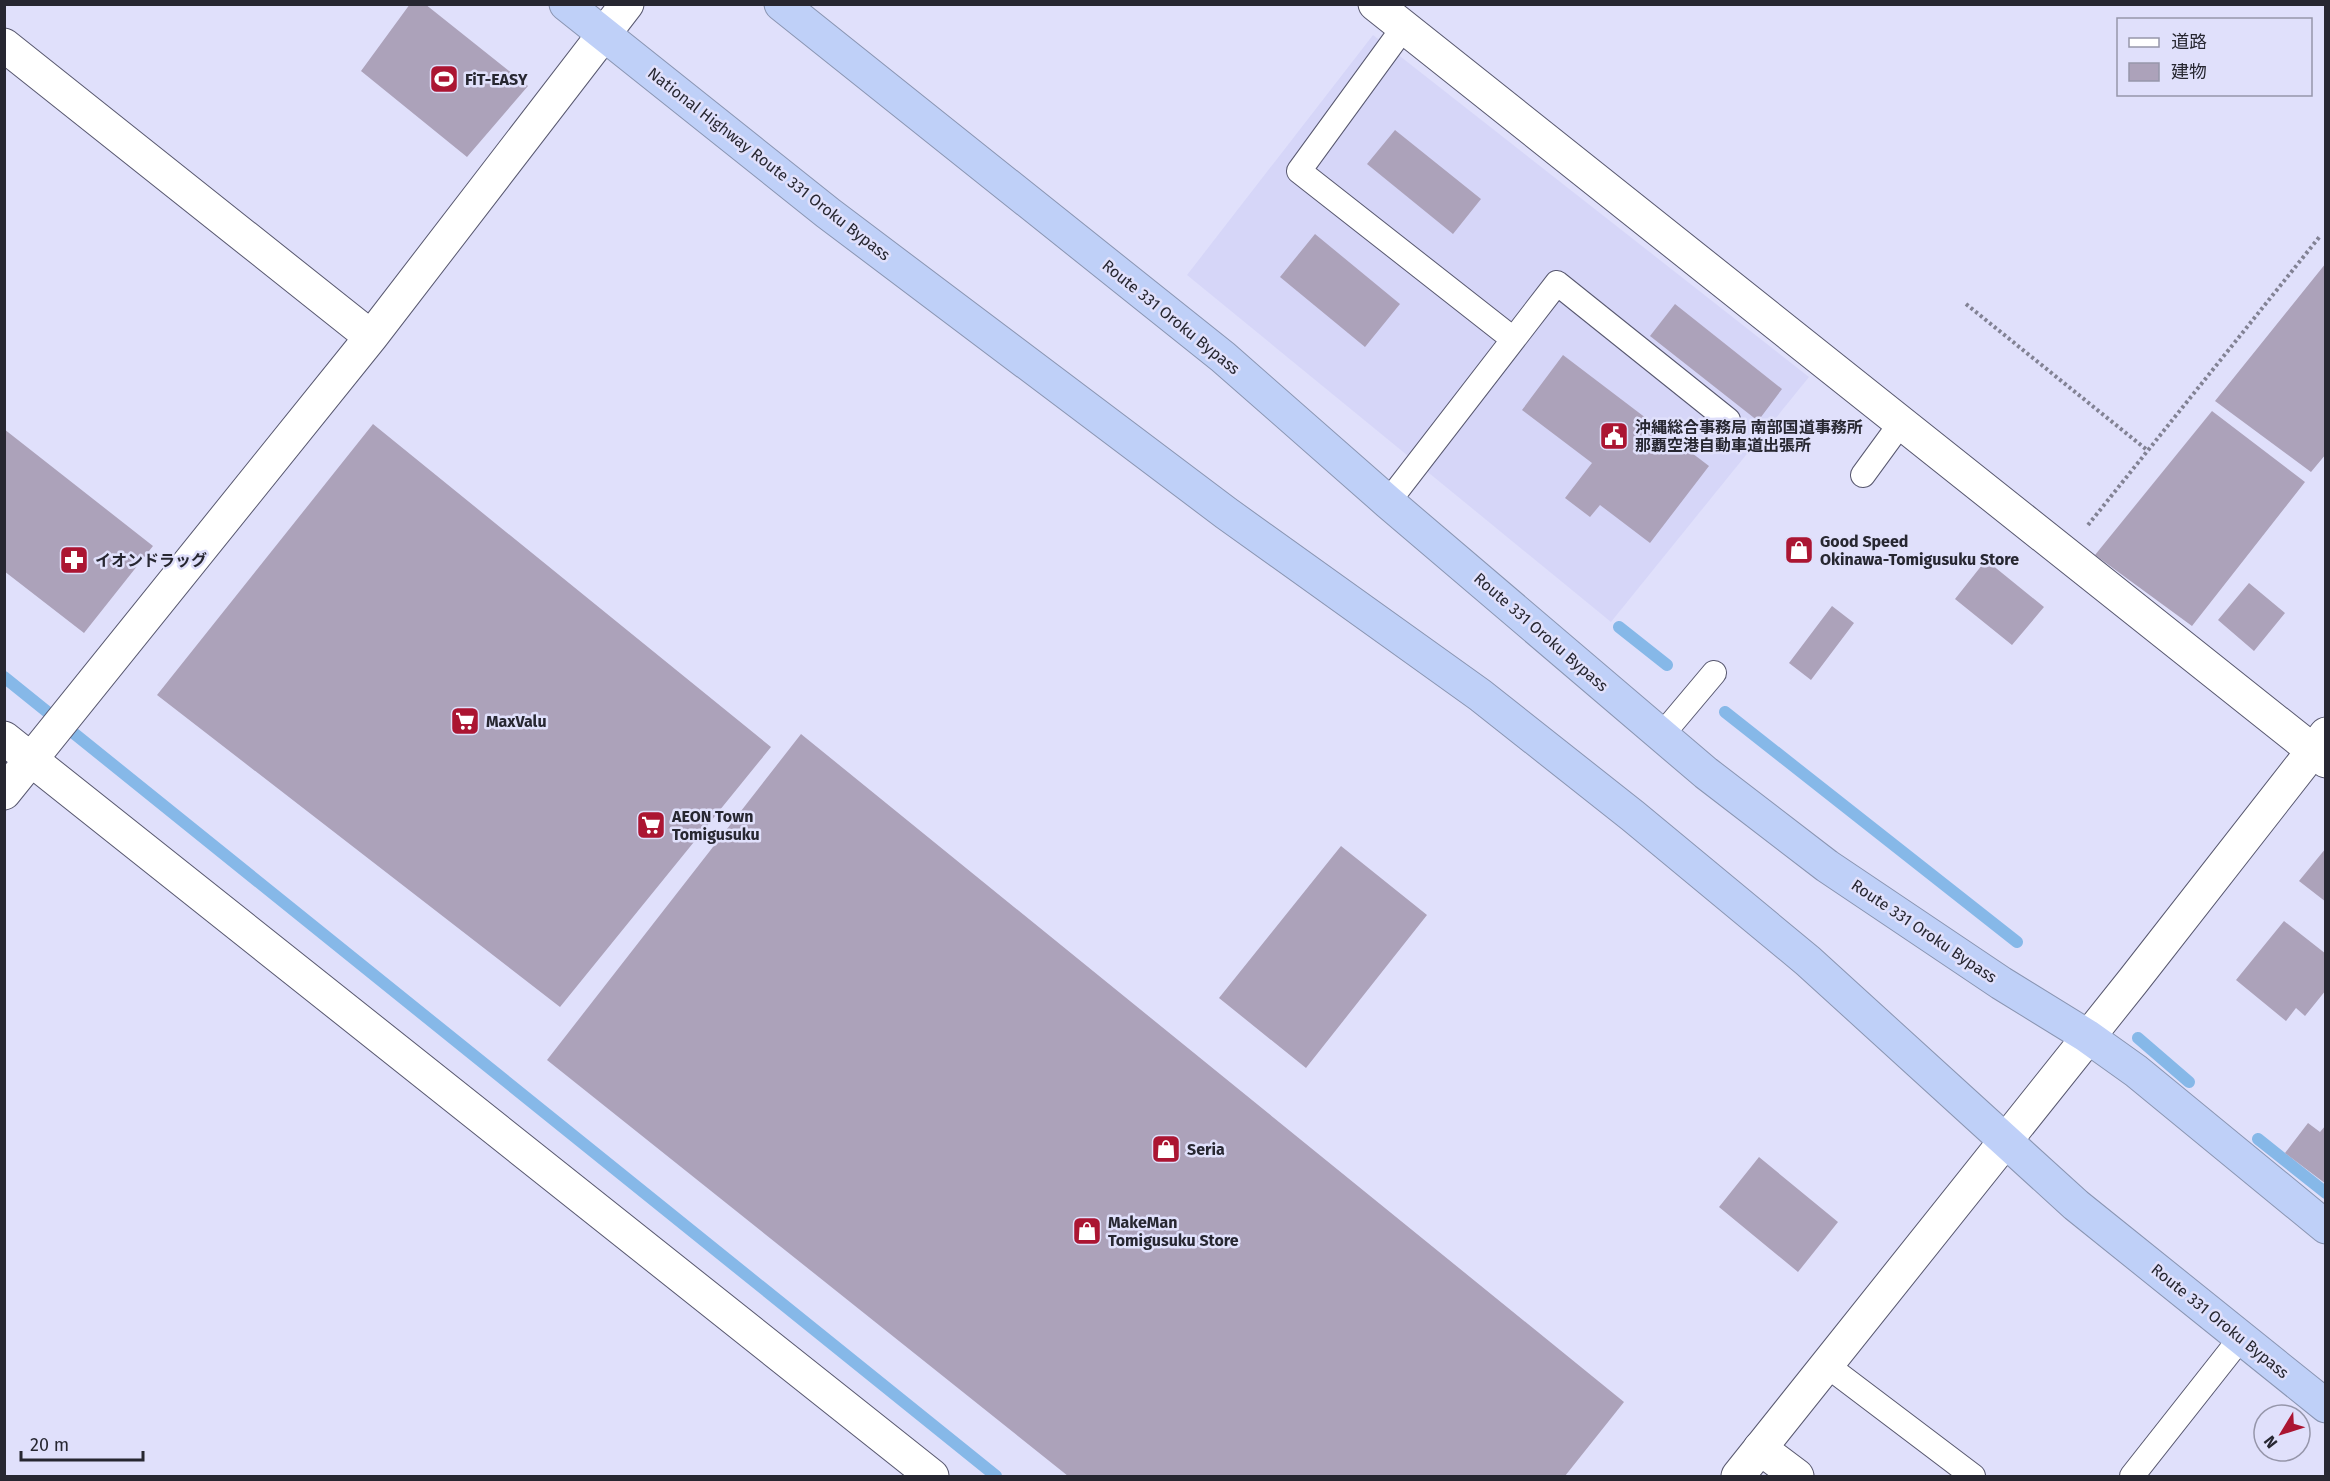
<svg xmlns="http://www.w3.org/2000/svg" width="2330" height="1481" font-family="'Fira Sans','Noto Sans JP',sans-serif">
<rect width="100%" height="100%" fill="#e0e0fb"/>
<!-- built -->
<path fill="#d6d6f8" d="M1373 35 1809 377 1611 622 1187 275Z"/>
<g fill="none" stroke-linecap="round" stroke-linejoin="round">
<!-- stream -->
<path stroke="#86b8e8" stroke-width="12" d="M1619 627 1667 665
M4 677 996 1476
M1725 712 2017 942
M2138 1038 2189 1082
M2258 1139 2326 1193"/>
</g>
<!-- building -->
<path fill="#aca2ba" d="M410 4H425L528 86 467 157 361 71Z
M1395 130 1481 199 1453 234 1367 164Z
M1315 234 1400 304 1365 347 1280 277Z
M2326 263V454L2311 472 2215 401Z
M1675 304 1782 389 1758 421 1650 336Z
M1563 355 1709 466 1650 543 1600 505 1590 517 1565 498 1592 463 1522 410Z
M2212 411 2305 482 2192 626 2095 555Z
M373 424 771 747 560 1007 157 695Z
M4 429 153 546 84 633 4 571Z
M1986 560 2044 607 2012 645 1955 599Z
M2249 583 2285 613 2254 651 2218 620Z
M1832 606 1854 623 1811 680 1789 663Z
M801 734 1624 1402 1565 1476H1068L547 1060Z
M1341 846 1427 915 1306 1068 1219 998Z
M2326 848V902L2299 881Z
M2284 921 2326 954V990L2305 1016 2296 1008 2286 1021 2236 980Z
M2308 1123 2320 1132 2326 1125V1184L2285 1153Z
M1759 1157 1838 1222 1798 1272 1719 1207Z"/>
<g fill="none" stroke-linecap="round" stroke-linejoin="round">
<!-- lane casing -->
<g stroke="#58586f" stroke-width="26">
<path id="lane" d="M1404 27 1299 171 1513 339
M1863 475 1901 423
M1388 502 1557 283 1728 420
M1661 736 1714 673
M1825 1364 1973 1476
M2132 1476 2240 1339"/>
</g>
<!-- street casing -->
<g stroke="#58586f" stroke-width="35">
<path id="street" d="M1375 4 2326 761
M4 45 371 337
M4 738 932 1476
M4 793 371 337 627 4
M1760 1448 1797 1476"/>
</g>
<!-- secondary casing -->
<g stroke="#58586f" stroke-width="35">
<path id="secondary" d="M1738 1476 2133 981 2326 734"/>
</g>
<!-- highway casing -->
<g stroke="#8a95b2" stroke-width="35">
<path id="highway" d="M566 4 828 213 1226 513 1480 695 1633 816 1808 961 2076 1205 2326 1406
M781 4 1223 357 1388 502 1706 773 1827 866 2001 983 2087 1036 2136 1071 2326 1227"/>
</g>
<!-- path -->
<path stroke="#828294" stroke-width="4" stroke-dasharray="3 3" stroke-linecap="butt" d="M1966 304 2147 450
M2088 525 2321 235"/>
<!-- lane -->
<use href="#lane" stroke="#fff" stroke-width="24"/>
<!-- street -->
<use href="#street" stroke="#fff" stroke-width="33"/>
<!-- secondary -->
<use href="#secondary" stroke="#fff" stroke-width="33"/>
<!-- highway -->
<use href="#highway" stroke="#bfd0f8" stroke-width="33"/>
</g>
<!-- icons -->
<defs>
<g id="stadium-square" transform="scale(1.5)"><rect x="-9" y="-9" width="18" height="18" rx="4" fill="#ab1532" stroke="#e0e0fb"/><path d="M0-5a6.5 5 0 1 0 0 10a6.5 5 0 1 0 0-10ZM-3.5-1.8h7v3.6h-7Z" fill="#fff"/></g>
<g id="civic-square" transform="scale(1.5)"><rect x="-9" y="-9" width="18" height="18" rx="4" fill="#ab1532" stroke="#e0e0fb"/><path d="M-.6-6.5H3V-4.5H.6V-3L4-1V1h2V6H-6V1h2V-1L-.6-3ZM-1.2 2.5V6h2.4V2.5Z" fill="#fff"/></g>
<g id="shop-square" transform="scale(1.5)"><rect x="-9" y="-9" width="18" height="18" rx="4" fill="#ab1532" stroke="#e0e0fb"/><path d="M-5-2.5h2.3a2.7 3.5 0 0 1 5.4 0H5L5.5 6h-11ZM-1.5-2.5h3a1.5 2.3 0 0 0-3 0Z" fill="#fff"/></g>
<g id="pharmacy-square" transform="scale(1.5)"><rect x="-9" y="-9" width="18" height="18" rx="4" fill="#ab1532" stroke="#e0e0fb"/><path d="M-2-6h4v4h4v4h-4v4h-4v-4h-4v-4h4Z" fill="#fff"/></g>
<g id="supermarket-square" transform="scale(1.5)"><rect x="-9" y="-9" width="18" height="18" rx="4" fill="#ab1532" stroke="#e0e0fb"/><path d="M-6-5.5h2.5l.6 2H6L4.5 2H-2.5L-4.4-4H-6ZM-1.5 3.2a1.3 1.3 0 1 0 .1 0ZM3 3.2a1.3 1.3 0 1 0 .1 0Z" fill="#fff"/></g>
</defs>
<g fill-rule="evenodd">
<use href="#stadium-square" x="444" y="79"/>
<use href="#civic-square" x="1614" y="436"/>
<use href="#shop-square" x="1799" y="550"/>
<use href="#pharmacy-square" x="74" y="560"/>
<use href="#supermarket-square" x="465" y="721"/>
<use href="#supermarket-square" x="651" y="825"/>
<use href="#shop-square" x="1166" y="1149"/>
<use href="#shop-square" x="1087" y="1231"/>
</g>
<g text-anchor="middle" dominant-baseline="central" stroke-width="5" stroke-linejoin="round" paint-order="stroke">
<!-- poi labels -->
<g font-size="16" font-weight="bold" fill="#272731" stroke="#e0e0fb" text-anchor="start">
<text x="465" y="79">FiT-EASY</text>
<text x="1635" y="427">沖縄総合事務局 南部国道事務所<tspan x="1635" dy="18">那覇空港自動車道出張所</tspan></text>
<text x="1820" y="541">Good Speed<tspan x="1820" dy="18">Okinawa-Tomigusuku Store</tspan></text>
<text x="95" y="560">イオンドラッグ</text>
<text x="486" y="721">MaxValu</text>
<text x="672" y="816">AEON Town<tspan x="672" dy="18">Tomigusuku</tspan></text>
<text x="1187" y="1149">Seria</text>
<text x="1108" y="1222">MakeMan<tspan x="1108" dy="18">Tomigusuku Store</tspan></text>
</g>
<!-- street labels -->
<g font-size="16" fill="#272731" stroke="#e0e0fb">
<text transform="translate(769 164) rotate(38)">National Highway Route 331 Oroku Bypass</text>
<text transform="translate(1171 317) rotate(39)">Route 331 Oroku Bypass</text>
<text transform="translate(1541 632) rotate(41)">Route 331 Oroku Bypass</text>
<text transform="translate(1924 931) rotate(34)">Route 331 Oroku Bypass</text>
<text transform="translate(2220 1321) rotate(39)">Route 331 Oroku Bypass</text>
</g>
</g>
<!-- border -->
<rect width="2330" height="1481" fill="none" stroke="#272731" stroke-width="12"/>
<!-- legend -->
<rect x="2117" y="18" width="195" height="78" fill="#e0e0fb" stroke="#9696aa" stroke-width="1.5"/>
<rect x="2129" y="38" width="30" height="9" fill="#ffffff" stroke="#9696aa" stroke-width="1.5"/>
<text x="2171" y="48" font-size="18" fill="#272731">道路</text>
<rect x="2129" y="63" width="30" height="18" fill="#aca2ba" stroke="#9696aa" stroke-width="1.5"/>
<text x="2171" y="78" font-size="18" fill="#272731">建物</text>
<!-- north arrow -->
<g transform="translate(2282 1433) rotate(232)"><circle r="28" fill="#e0e0fb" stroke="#9696aa" stroke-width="1.5"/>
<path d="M0-4.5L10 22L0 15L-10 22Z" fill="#ab1532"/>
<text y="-9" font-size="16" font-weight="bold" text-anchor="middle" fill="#272731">N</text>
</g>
<!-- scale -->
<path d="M21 1451v9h122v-9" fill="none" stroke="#272731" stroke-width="3"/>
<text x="30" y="1451" font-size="18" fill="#272731" stroke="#e0e0fb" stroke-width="4.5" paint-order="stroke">20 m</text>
</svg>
